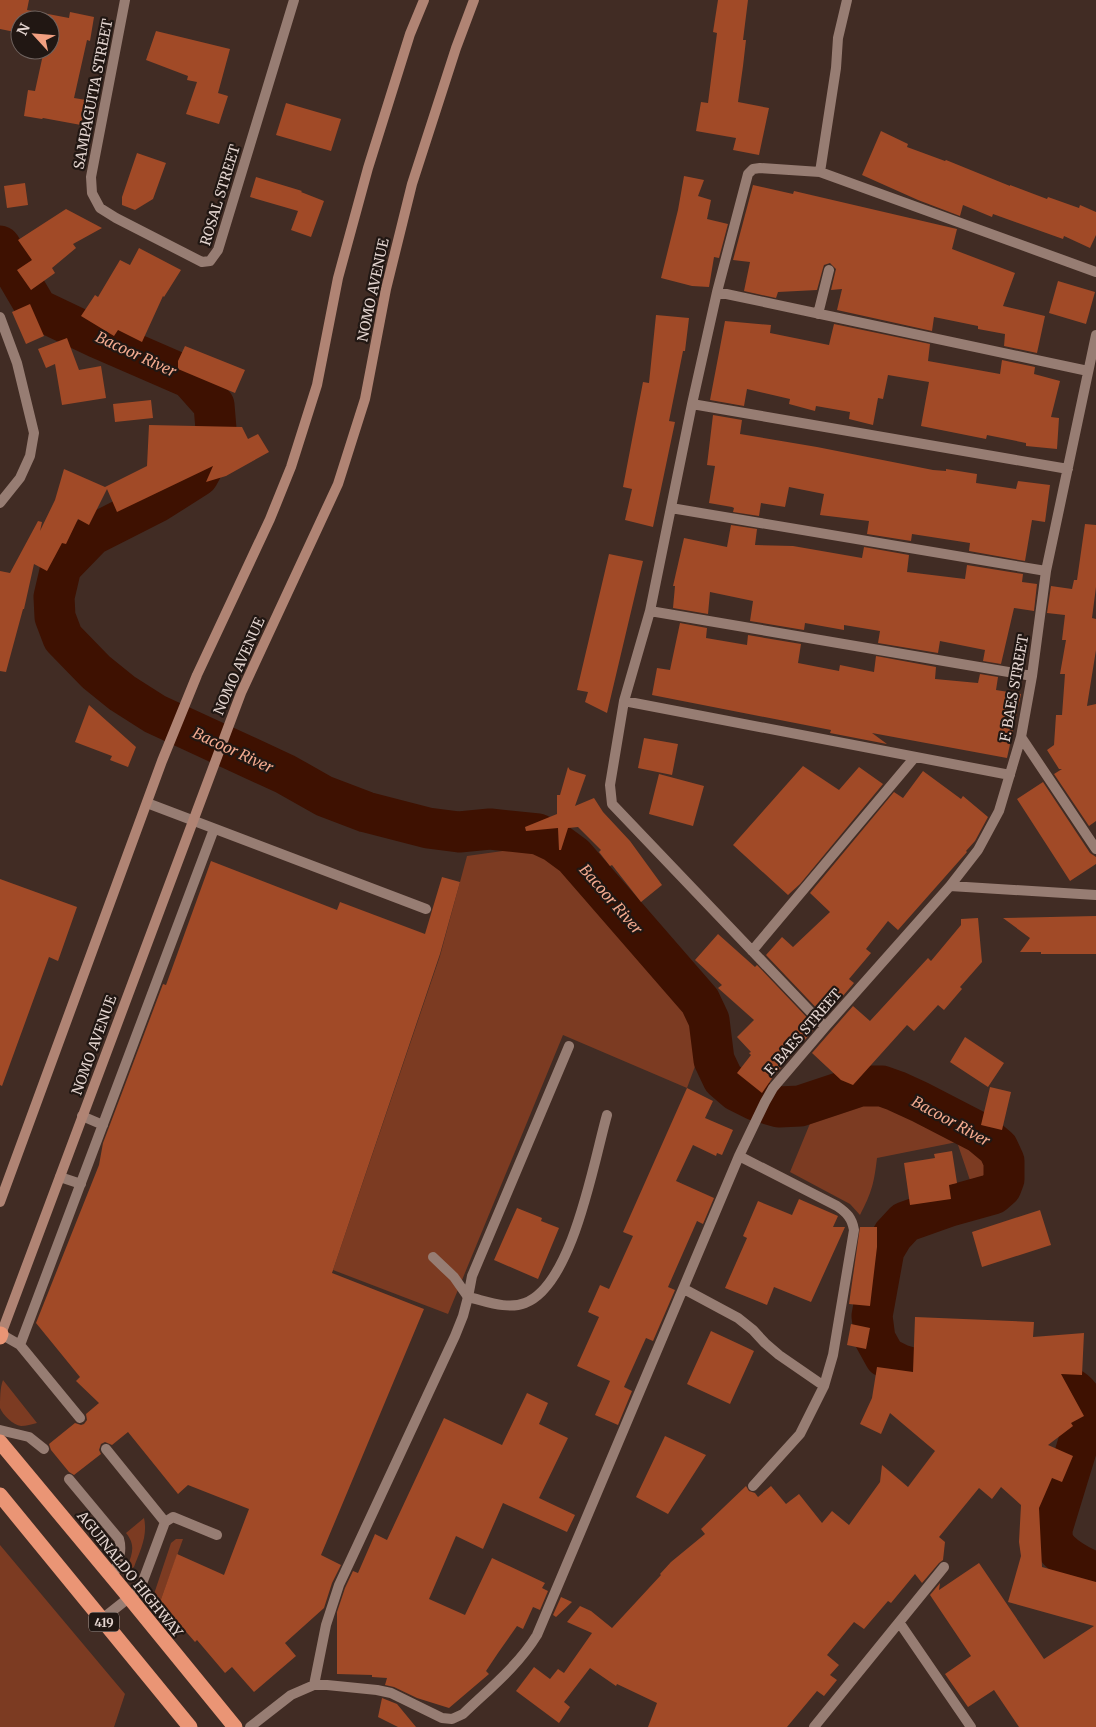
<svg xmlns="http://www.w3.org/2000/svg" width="1096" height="1727" font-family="Merriweather,serif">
<rect width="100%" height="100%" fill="#412c24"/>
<!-- green -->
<path fill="#7c3b22" d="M538 846 552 852 694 1018 704 1042 687 1088 563 1035 448 1314 333 1270 440 956 467 856Z
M861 1094C868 1094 876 1094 884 1097 901 1103 988 1144 994 1157 997 1163 997 1170 996 1176 995 1188 984 1190 974 1192L957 1142 877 1158C874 1183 872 1192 860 1215L850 1204 790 1172 816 1109 842 1098Z
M3 1380 37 1423C32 1424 26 1426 21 1426 13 1425 3 1415 0 1408 0 1401 0 1387 3 1380Z
M144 1518C148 1536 140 1551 134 1567L130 1569 128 1565C133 1552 135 1544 126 1533Z
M176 1539H183L160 1602 154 1594 171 1543Z
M0 1545 125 1694 114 1727H0Z"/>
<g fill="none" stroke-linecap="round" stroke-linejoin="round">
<!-- river -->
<path stroke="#3e1101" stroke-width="41" d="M0 246 37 309 98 338 190 378 214 405 217 441 198 476 157 502 92 535 61 567 54 597 55 617 63 638 96 672 122 693 155 714 285 774 324 796 366 812 428 828 459 832 490 829 538 834 555 842 574 856 700 1001 709 1020 714 1060 723 1079 737 1091 755 1100 779 1107 800 1106 860 1086H882L896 1091 920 1102 980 1133 998 1148 1004 1161V1179L1001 1187 993 1194 950 1206 905 1222 893 1235 884 1250 872 1316 875 1339 885 1357 901 1365 915 1369 1046 1380C1071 1386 1084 1390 1086 1418L1052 1529C1052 1533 1052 1537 1053 1541 1057 1555 1084 1568 1096 1573"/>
</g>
<!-- building -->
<path fill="#a14a27" d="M0 0H29L27 10 69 18 70 12 94 17 90 41 87 40 74 98 86 100 81 125 43 118 42 119 24 116 28 90 35 91 44 50H50V20H20V33L0 29Z
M718 0H748L743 40H746L743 66 738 102 769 108 759 155 733 150 736 138 696 131 701 102 708 103 717 33 713 32Z
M156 31 230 49 218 93 228 96 219 124 186 114 197 82 187 80 188 76 146 60Z
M286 103 341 119 331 151 276 135Z
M881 131 908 144 907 147 945 161 946 160 1010 186V185L1047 199 1048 197 1079 208 1080 205 1096 212V235L1090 248 1064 236 1063 239 993 214 992 217 963 205 960 216 918 200 862 175Z
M137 153 166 163 153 199 135 210 122 205V197Z
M684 176 704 180 698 196 711 200 707 219 728 224 719 258 714 257 709 287 692 286 661 278 678 210Z
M256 177 302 191 301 192 324 201 311 237 291 230 298 211 250 197Z
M25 183 28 205 7 208 4 186Z
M753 185 793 194 794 191 957 229 952 249 1015 273 1003 306 1045 316 1037 353 1004 346 1005 334 978 329V326L934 317 932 331 837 310 842 289 831 290 836 269 830 263 824 265 823 268 817 290 778 292 776 298 744 291 750 262 733 260Z
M66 209 102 228 73 244 76 248 52 268 55 273 31 290 17 270 32 260 18 240Z
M139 248 181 270 164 297 163 296 142 342 118 330 114 336 81 316 95 295 98 297 120 260 130 265Z
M1058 281 1095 292 1086 324 1049 313Z
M30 304 44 336 26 344 12 312Z
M656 315 689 318 685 351H683L669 421 675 422 653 527 625 520 632 489 623 487 643 382 649 383Z
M725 321 771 325 770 333 829 345 834 324 930 344 928 361 1000 374 1002 360 1035 367 1034 374 1060 381 1051 417 1059 418 1057 449 1026 446V443L987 435 986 439 921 426 929 382 888 375 883 399 878 398 873 425 849 419 850 412 816 406 815 411 789 404 790 399 747 389 744 406 710 400Z
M67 338 79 370 101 366 106 398 62 405 55 364 46 368 38 349Z
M185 346 245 370 235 393 178 369V361Z
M151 400 153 418 115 422 113 404Z
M713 415 742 420 740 434 817 447 933 470 946 471V469L977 474 976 483 1016 489 1018 481 1050 485 1045 522 1032 520 1025 561 969 551 970 543 912 534 911 541 867 534 869 521 820 515 824 494 789 487 785 507 761 503 759 516 733 512 734 508 732 507 709 503 715 466 707 465Z
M149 425 242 427 248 439 258 434 269 452 226 476 206 482 213 466 117 512 107 489 89 525 78 519 66 544 62 543 47 571 34 564 24 609H23L6 672 0 671V571L10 573 38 521 42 522 40 531 55 500 64 469 105 487 147 466Z
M1085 524 1096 525V587L1092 618 1096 619V650L1087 706 1096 704V821L1089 826 1054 774 1062 769H1059L1047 750 1054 745 1056 715H1062L1065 674H1060L1066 640H1062L1065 615 1047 613 1051 586 1072 589 1074 580H1077Z
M731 525 757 529 755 545 793 546 862 558 864 547 909 555 907 572 965 579 967 565 1023 574 1022 582 1037 584 1034 611 1014 608 1001 664 983 661 985 650 940 641 938 653 878 643 880 631 844 625V630L805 623 804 630 750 621 753 601 710 592 708 614 673 608 675 586H673L684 538 727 547Z
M609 554 643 561 607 713 585 702 588 692 577 690Z
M680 623 707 628 706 638 747 645 748 635 801 644 798 663 839 671 840 665 874 672 876 656 936 667 935 679 978 683 980 674 998 677 996 690 1021 694 1007 758 872 733 887 744 830 733 831 730 652 695 657 668 670 670Z
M89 705 136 747 128 767 110 760 112 756 75 742Z
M644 738 678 744 672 775 638 768Z
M803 766 839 790 859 767 883 784 800 884 788 895 733 845Z
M568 767 570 770 586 775 575 806 594 798 603 812 630 841 662 885 641 902 612 865 610 866 599 852 601 850 578 827 568 828 561 850H559L558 828 526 831 525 827 557 814V795H560Z
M923 771 961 799 963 796 988 817 975 841 966 851 967 852 898 930 888 921 866 949 871 953 849 979 854 983 825 1017 766 955 782 937 793 947 830 912 810 893 894 792 903 798Z
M659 774 704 786 693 826 649 814Z
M1043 782 1090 853 1096 857V864L1070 881 1017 799Z
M211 861 337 910 340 902 425 934 442 877 460 882 440 954 332 1273 424 1309 321 1555 341 1565 332 1583 324 1608 285 1643 296 1656 254 1692 232 1667 225 1673 197 1640 195 1642 160 1602 177 1554 224 1575 249 1509 188 1485 178 1494 128 1432 112 1445 105 1442 101 1444 99 1450 101 1454 74 1475 69 1472 51 1450 49 1444 75 1423 81 1425 84 1424 87 1420 86 1414 99 1403 76 1381 80 1377 36 1323 99 1165 103 1143 163 984 166 985Z
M0 879 77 907 58 961 49 957 2 1086 0 1085Z
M1096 916V954H1041V952H1020L1030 938 1003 918Z
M978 918 982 962 960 987 962 989 944 1010 938 1005 914 1031 907 1025 853 1085 841 1080 812 1053 853 1006 870 1021 928 958 931 961 961 925V919Z
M718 934 755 967 757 965 816 1027 773 1077 762 1093 737 1073 751 1055 749 1053 751 1052 737 1037 754 1020 718 988 722 985 695 960Z
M965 1037 1004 1063 988 1087 950 1062Z
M990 1087 1011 1092 1002 1130 981 1125Z
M687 1088 713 1101 705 1118 733 1130 722 1155 717 1153 716 1156 693 1145 676 1181 714 1198 703 1224 697 1221 668 1287 675 1290 653 1341 646 1338 624 1387 632 1391 618 1425 595 1415 610 1381 577 1366 599 1317 588 1312 600 1285 609 1289 633 1236 623 1232Z
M952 1151 957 1183 949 1185 951 1199 910 1205 904 1163 935 1158 934 1154Z
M799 1199 838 1216 833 1227H845L811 1302 774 1287 767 1305 725 1288 747 1238 743 1236 758 1201 792 1215Z
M517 1208 542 1218 541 1221 559 1228 538 1279 494 1260Z
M1040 1210 1051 1245 982 1267 972 1232Z
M860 1227H877V1247L870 1306 849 1304Z
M915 1317 1034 1322 1033 1337 1084 1333 1082 1375 1061 1374 1084 1416 1071 1423 1073 1426 1048 1445 1073 1456 1062 1482 1052 1478 1039 1508 1042 1567 1096 1582V1727H1019L994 1690 968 1707 945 1674 971 1656 930 1595 940 1583 939 1590 979 1563 1044 1659 1094 1626 1008 1602 1021 1556 1019 1542 1021 1505 1001 1487 992 1499 979 1488 939 1537 945 1542 943 1560 939 1563 922 1583 915 1574 891 1603 888 1601 864 1629 854 1622 827 1655 839 1665 830 1675 837 1680 824 1696 817 1691 787 1727H648L657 1703 617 1684 616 1686 590 1668 564 1702 570 1707 559 1723 516 1691 534 1667 550 1679 558 1669 564 1673 592 1633 567 1622 580 1606 591 1611 612 1628 661 1575 660 1574 671 1562 705 1534 701 1529 746 1486 749 1491 755 1493 758 1497 771 1486 786 1504 799 1494 822 1523 832 1511 849 1525 880 1482 882 1465 908 1487 935 1451 890 1413 881 1434 860 1424 872 1398 877 1367 913 1372Z
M851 1324 870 1328 866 1349 847 1345Z
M711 1331 754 1351 730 1404 687 1384Z
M527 1393 548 1403 539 1424 568 1438 539 1498 575 1515 567 1532 503 1503 483 1549 456 1536 429 1599 465 1615 492 1558 545 1583 542 1588 548 1591 540 1610 533 1607 523 1629 517 1626 498 1653 486 1671 489 1674 449 1708 417 1698 394 1687 385 1685 387 1678 372 1677V1675L337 1674V1612L345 1588 353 1571 358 1573 375 1534 387 1540 444 1418 502 1445Z
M665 1436 706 1455 668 1514 636 1497Z
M561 1597 572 1602 556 1617 553 1615Z
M382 1698 397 1704 416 1727H398L378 1717Z"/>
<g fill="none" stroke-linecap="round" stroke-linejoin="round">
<!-- lane -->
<path stroke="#977d73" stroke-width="10" d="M147 803 426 909
M82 1116 103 1125
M60 1177 81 1184
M433 1257 454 1277 468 1297C486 1301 507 1310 525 1303 573 1285 594 1160 607 1115
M468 1297 472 1276 569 1046
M1 1334 20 1345 80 1418
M20 1345 214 829
M0 1430 29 1437 44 1449
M106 1449 165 1522
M69 1479 119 1539C123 1552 117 1564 113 1577
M102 1619 140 1589 165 1522 173 1517 217 1535"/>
<!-- street -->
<path stroke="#977d73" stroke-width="10" d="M125 0 91 177 92 193 100 208 116 218 202 262 210 261 218 250 294 0
M820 172 836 68 838 38 847 0
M717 292 1088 371
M818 314 829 270
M0 317 17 363 34 433 30 456 20 478 0 503
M692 404 1068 469
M671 508 1046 571
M650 611 1032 676
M624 701 610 785 612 804 825 1027
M1021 737 1096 849
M1010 775 624 701 650 611 692 404 717 292 748 174 753 169 760 168 820 172 1096 272
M950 886 1096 895
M752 951 915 757
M739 1156 837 1206C847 1213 852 1218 854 1230L833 1355 824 1386 800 1434 753 1486
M684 1289 738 1318 753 1330 765 1343 779 1355 824 1386
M899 1622 971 1727
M314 1685 326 1625 339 1585 455 1336 463 1316 468 1297
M250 1727 291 1695 314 1685H327L377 1690 391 1693 442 1718 452 1719 463 1714C489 1689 518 1666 537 1635L739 1156 765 1102 773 1088 825 1027 950 886 978 850 999 811 1021 737 1032 676 1046 571 1096 335
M814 1727 944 1567"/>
<!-- secondary -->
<path stroke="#b08474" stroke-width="10" d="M0 1202 162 761 197 675 270 519 291 467 317 385 338 278 368 168 410 34 424 0
M0 1337 241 693 338 484 365 399 386 289 412 184 456 48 474 0"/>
<!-- highway -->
<path stroke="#ea9575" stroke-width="15" d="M0 1337 1 1334
M0 1442 124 1591 235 1727
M0 1495 190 1727"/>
</g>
<g text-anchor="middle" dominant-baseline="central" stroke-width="4.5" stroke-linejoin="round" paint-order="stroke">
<!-- shield labels -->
<rect fill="#211713" stroke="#aa9c97" stroke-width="1" x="89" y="1612.5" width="30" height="19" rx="4"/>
<g font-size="12" font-weight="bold" fill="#e4d5d0">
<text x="104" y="1622">419</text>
</g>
<!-- street labels -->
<g font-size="14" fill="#e4d5d0" stroke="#211713">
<text transform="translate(93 94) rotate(-79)">SAMPAGUITA STREET</text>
<text transform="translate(220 195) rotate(-73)">ROSAL STREET</text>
<text transform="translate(373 290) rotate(-78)">NOMO AVENUE</text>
<text transform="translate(239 666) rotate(-66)">NOMO AVENUE</text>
<text transform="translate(1014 688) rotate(-80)">F. BAES STREET</text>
<text transform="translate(803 1032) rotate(-49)">F. BAES STREET</text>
<text transform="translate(94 1045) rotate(-70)">NOMO AVENUE</text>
<text transform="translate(130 1574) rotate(51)">AGUINALDO HIGHWAY</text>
</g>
<!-- water labels -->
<g font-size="15" font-style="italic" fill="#f4ab90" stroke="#211713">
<text transform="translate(136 354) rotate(25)">Bacoor River</text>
<text transform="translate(233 750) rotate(25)">Bacoor River</text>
<text transform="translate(611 899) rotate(49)">Bacoor River</text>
<text transform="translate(951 1121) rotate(29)">Bacoor River</text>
</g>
</g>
<!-- north arrow -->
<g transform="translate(35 35) rotate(296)"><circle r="24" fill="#211713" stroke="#6f635f"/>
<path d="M0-4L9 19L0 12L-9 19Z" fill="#f2a081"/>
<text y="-8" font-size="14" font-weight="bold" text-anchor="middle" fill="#e4d5d0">N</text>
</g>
</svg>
